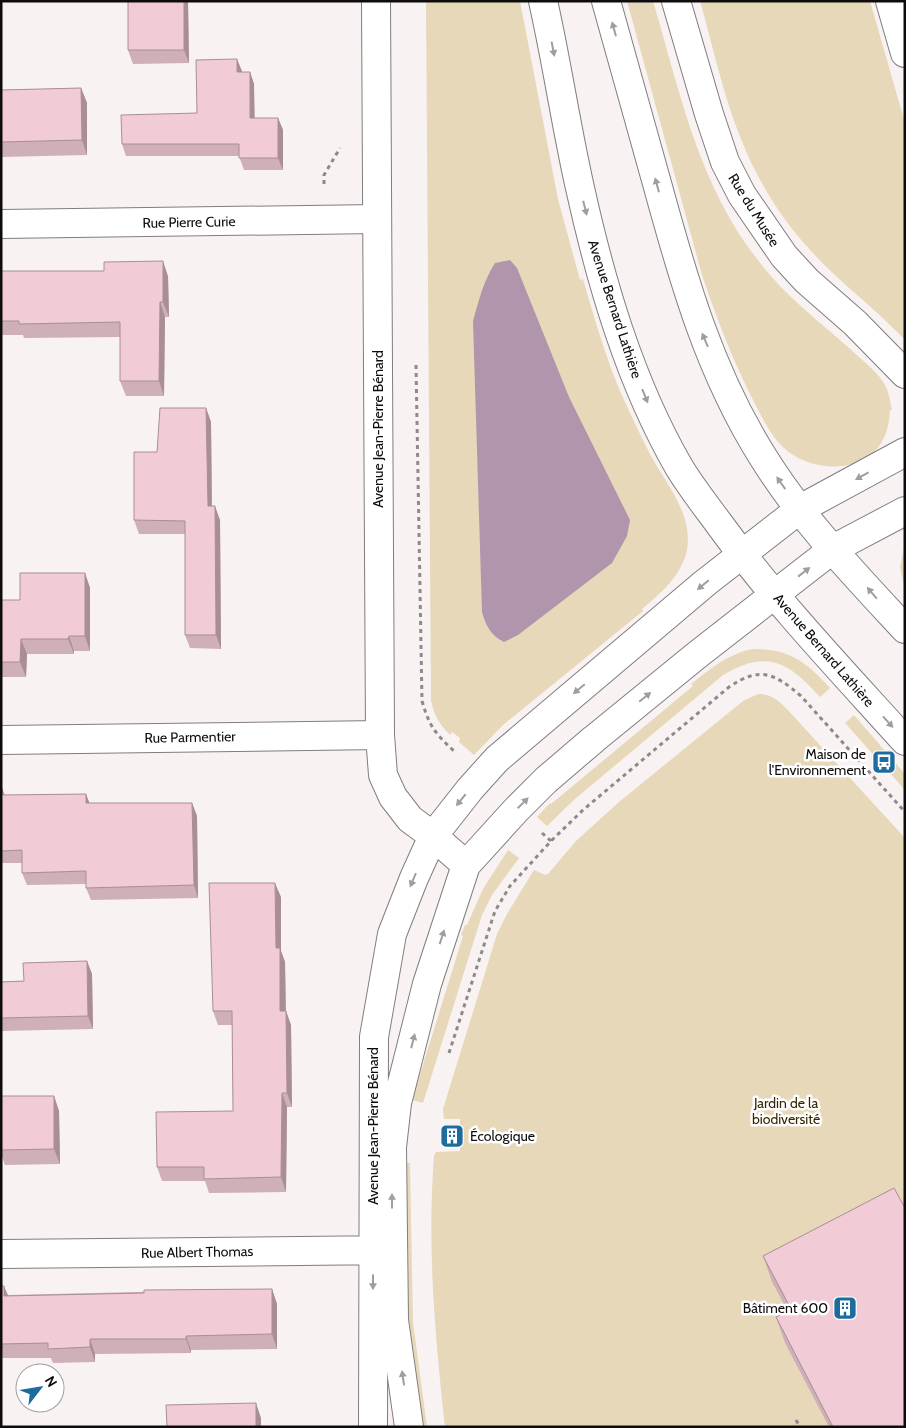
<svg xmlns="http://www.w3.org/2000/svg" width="906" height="1428" font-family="Cabin,sans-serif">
<rect width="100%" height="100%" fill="#f8f3f2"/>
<!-- green -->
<path fill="#e6d8b9" d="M426 1H520L558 199 580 280 583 279C594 317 605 355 620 391 630 413 640 435 651 456 667 485 693 514 687 550 682 575 661 593 642 609L643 611 503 725 474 755 459 742 460 738 452 732 450 735C439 724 434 715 431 700Z
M627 1H653C676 79 693 159 736 229 748 248 764 269 780 286 804 311 833 333 859 357 868 365 879 374 885 385 889 392 890 401 892 410H890C889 433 881 453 858 462 835 472 801 465 783 447 770 435 762 417 754 402 733 361 717 319 702 275Z
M700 1H870L905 123V340C875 308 840 283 811 251 781 219 757 180 741 139 723 95 713 47 700 1Z
M905 544V590L900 567Z
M752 649C790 649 805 661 830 688L820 697C788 662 768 649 723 675L575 799 547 826 537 817 550 803 551 804 693 686 691 684C710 669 728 654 752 649Z
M758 694C771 694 777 699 786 708L905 838V1427H445C435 1337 427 1246 434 1156L436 1152 460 1151V1119H444L443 1109 497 934 507 914 534 870 545 875 548 874 576 841 619 802 743 701Z
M854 715 905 774V790L845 723Z
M508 850 519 858 492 895 482 915 423 1103 412 1100 463 936 461 935 465 925H467L483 889Z
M404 1163H410L413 1322 427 1427H420L406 1310Z"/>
<!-- water -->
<path fill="#b095ad" d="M510 260 517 268 569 397 630 520 627 536 612 563 518 635 504 642C491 636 486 626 482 612L473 321C479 300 483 282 495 263Z"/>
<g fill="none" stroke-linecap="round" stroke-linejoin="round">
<!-- minor casing -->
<g stroke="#817d7c" stroke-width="30">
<path id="minor" d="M376 1 380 735 383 775 393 797 410 819 433 836 466 865
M676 1 709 114 725 162 742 195 784 256 807 281 855 323 905 374
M890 1 905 53
M1 224 377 219
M1 740 380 735
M1 1254 391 1250
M373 1427 374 1037 392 934 414 878 433 836 470 789 497 759 705 583 800 509 905 452
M409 1427 394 1320 392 1147 397 1103 427 984 466 865 516 810 546 780 594 739 697 655 833 549 905 511"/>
</g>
<!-- major casing -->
<g stroke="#817d7c" stroke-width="30">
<path id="major" d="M543 1C557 63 566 126 580 188 601 283 630 382 679 467 691 487 706 506 720 525 776 602 842 671 905 741
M606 1C623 63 641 125 658 187 684 282 710 373 763 457 802 520 855 575 905 629"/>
</g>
<!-- path -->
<path stroke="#8e8a8a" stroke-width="3" stroke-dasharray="4 4" stroke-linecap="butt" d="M324 184V175L340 148
M416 365 422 701C430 728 435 733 455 752
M542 833 551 841
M449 1053 495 911 510 886 551 841 583 810 729 687C760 666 774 673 801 696L905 812
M796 1420 800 1427"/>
<!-- minor -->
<use href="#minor" stroke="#fff" stroke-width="28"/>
<!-- major -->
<use href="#major" stroke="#fff" stroke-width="28"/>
</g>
<!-- wall -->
<path fill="#cfafb8" d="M128 1H188L189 63 133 64 128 50Z
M242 72H250L254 84V118H278L283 130V170H244L239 156H126L122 144 197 113Z
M81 88 87 103V155L1 157V90Z
M1 271 168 276 169 317H165L164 396H126L120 381V337L24 338 23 335H1Z
M206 408 211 422 212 506 220 520 221 649 190 648 185 635V534H139L134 520 157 452Z
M85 573 90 588V651H74V654H27L26 677H1V600H20Z
M1 788H2L5 795 86 794 89 803H192L197 816 198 898 91 900 86 888V884L27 885 22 873V863H1Z
M281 897V951L285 962 286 1011 291 1025 292 1107H287L286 1192 209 1193 205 1181H162L157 1167 233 1111 232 1025H218L213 1011Z
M87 961 92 974 93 1029 1 1031V982L24 981Z
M1 1096H54L59 1111 60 1164 5 1165 1 1154Z
M763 1256 905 1427H829L785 1343 776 1317 788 1311 772 1282Z
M1 1286 8 1295 272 1289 277 1304V1349L191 1350V1353L95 1354V1362L53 1363 51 1358H1Z"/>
<!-- shaded-wall -->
<path fill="#a98e96" d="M184 1H188L189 63 184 50Z
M237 59 242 71 241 84 237 72Z
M250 72 254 84 255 130 250 118Z
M81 88 87 103V155L82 140Z
M278 118 283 130V170L278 158Z
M163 261 168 276 169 317 163 302Z
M160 302 165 317 164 396 159 381Z
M206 408 211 422 212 520 208 506Z
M215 506 220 520 221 649 216 635Z
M85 573 90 588V651L85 636Z
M69 636 74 651V654L68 639Z
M21 639 27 654 26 677 20 662Z
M86 794 91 807 86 803Z
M192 803 197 816 198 898 194 885Z
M275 883 281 897V951L285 962 286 1025 280 1011 276 948Z
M87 961 92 974 93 1029 88 1016Z
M286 1011 291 1025 292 1107 287 1093Z
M282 1093 287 1107 286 1192 281 1177Z
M54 1096 59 1111 60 1164 54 1149Z
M4 1286 10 1300 4 1296Z
M272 1289 277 1304V1349L272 1334Z
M186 1336 191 1350V1353L186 1339Z
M90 1339 95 1354V1362L90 1347Z
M256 1403 261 1418V1427H256Z"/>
<!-- building -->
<path fill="#f1cbd6" stroke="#a98e96" d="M128 1H184V50H128Z
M237 59V72H250V118H278V158H239V144H122L121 115 197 113 196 60Z
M81 88 82 140 1 142V90Z
M163 261V302H160L159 381H120V322L19 324V321H1V271H104V262Z
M160 408H206L208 506H215L216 635H185V521L134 520V452H157Z
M20 573H85V636H69L68 639H21L20 662H1V600H20Z
M1 788H2L3 795 86 794V803H192L194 885 86 888V871L22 873V850L1 851Z
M209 883H275L276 948H280V1011H286L287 1093H282L281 1177 204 1179V1167H157L156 1112 233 1111 232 1011H213Z
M87 961 88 1016 1 1018V982L24 981 23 963Z
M1 1096H54V1149L1 1150Z
M894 1188 905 1208V1427H833L776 1317 791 1309 763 1256Z
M1 1286H4V1296L144 1293V1290L272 1289V1334L186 1336V1339H90V1347L48 1349V1343L1 1344Z
M256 1403V1427H167L166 1405Z"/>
<!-- one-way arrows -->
<defs><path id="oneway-solid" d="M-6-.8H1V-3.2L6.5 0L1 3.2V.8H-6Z" transform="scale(1.25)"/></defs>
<g fill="#9f9e9e">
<use href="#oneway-solid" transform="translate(614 29) rotate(-105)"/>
<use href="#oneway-solid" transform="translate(553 49) rotate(79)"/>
<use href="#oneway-solid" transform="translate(657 185) rotate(-105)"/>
<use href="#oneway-solid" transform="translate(585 208) rotate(76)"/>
<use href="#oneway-solid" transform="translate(705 340) rotate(-113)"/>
<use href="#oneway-solid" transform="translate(645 396) rotate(68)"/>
<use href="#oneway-solid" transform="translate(862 476) rotate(151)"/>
<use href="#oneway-solid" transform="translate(781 483) rotate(-125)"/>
<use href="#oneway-solid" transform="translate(804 572) rotate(-38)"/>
<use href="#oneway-solid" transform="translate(703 585) rotate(140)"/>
<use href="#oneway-solid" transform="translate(872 593) rotate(-131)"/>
<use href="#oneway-solid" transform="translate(579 689) rotate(140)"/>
<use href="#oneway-solid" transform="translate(645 697) rotate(-39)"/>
<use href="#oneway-solid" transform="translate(888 722) rotate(48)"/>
<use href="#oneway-solid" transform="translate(461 800) rotate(129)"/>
<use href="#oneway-solid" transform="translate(523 803) rotate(-45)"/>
<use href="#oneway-solid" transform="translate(413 880) rotate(113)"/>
<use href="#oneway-solid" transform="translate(442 937) rotate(-72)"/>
<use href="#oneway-solid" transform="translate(413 1041) rotate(-76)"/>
<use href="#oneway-solid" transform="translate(392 1201) rotate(-90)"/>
<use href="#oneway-solid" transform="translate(373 1282) rotate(90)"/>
<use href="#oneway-solid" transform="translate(403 1378) rotate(-98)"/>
</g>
<!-- icons -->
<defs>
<g id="bus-square" transform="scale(1.25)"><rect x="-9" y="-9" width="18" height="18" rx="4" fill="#1e6b9e" stroke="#fff"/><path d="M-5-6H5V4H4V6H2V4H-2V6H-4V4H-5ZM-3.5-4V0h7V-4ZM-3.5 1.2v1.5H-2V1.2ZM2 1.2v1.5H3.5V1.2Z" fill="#fff"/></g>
<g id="building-square" transform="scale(1.25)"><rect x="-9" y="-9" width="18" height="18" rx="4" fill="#1e6b9e" stroke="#fff"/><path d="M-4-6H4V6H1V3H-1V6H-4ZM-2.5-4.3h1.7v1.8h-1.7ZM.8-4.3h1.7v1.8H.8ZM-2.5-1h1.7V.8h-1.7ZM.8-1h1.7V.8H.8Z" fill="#fff"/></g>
</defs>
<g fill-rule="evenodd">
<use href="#bus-square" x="884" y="762"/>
<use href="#building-square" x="452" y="1136"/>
<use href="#building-square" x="845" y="1308"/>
</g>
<g text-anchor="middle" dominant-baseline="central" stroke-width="5" stroke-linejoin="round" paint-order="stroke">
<!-- street labels -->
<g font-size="14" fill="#0e0c0c" stroke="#fff">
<text transform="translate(754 210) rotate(58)">Rue du Musée</text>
<text transform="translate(189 222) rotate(-1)">Rue Pierre Curie</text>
<text transform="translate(615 309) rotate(72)">Avenue Bernard Lathière</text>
<text transform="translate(378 429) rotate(-90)">Avenue Jean-Pierre Bénard</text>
<text transform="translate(824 650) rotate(49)">Avenue Bernard Lathière</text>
<text transform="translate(190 737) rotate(-1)">Rue Parmentier</text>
<text transform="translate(373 1126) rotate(-90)">Avenue Jean-Pierre Bénard</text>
<text transform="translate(197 1252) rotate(-1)">Rue Albert Thomas</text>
</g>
<!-- poi labels -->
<g font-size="14" fill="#0e0c0c" stroke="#fff" text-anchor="end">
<text x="866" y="754">Maison de<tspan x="866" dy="16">l'Environnement</tspan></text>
<text x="470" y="1136" text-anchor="start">Écologique</text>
<text x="828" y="1308">Bâtiment 600</text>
</g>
<!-- park labels -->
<g font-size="14" fill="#372700" stroke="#fff">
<text x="786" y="1103">Jardin de la<tspan x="786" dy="16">biodiversité</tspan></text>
</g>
</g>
<!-- border -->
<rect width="906" height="1428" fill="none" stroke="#0e0c0c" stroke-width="5"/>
<!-- north arrow -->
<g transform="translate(40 1388) rotate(59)"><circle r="24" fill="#ffffff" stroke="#9f9e9e"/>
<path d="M0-4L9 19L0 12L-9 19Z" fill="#1e6b9e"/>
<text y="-8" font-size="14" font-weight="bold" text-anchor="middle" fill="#0e0c0c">N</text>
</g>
</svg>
